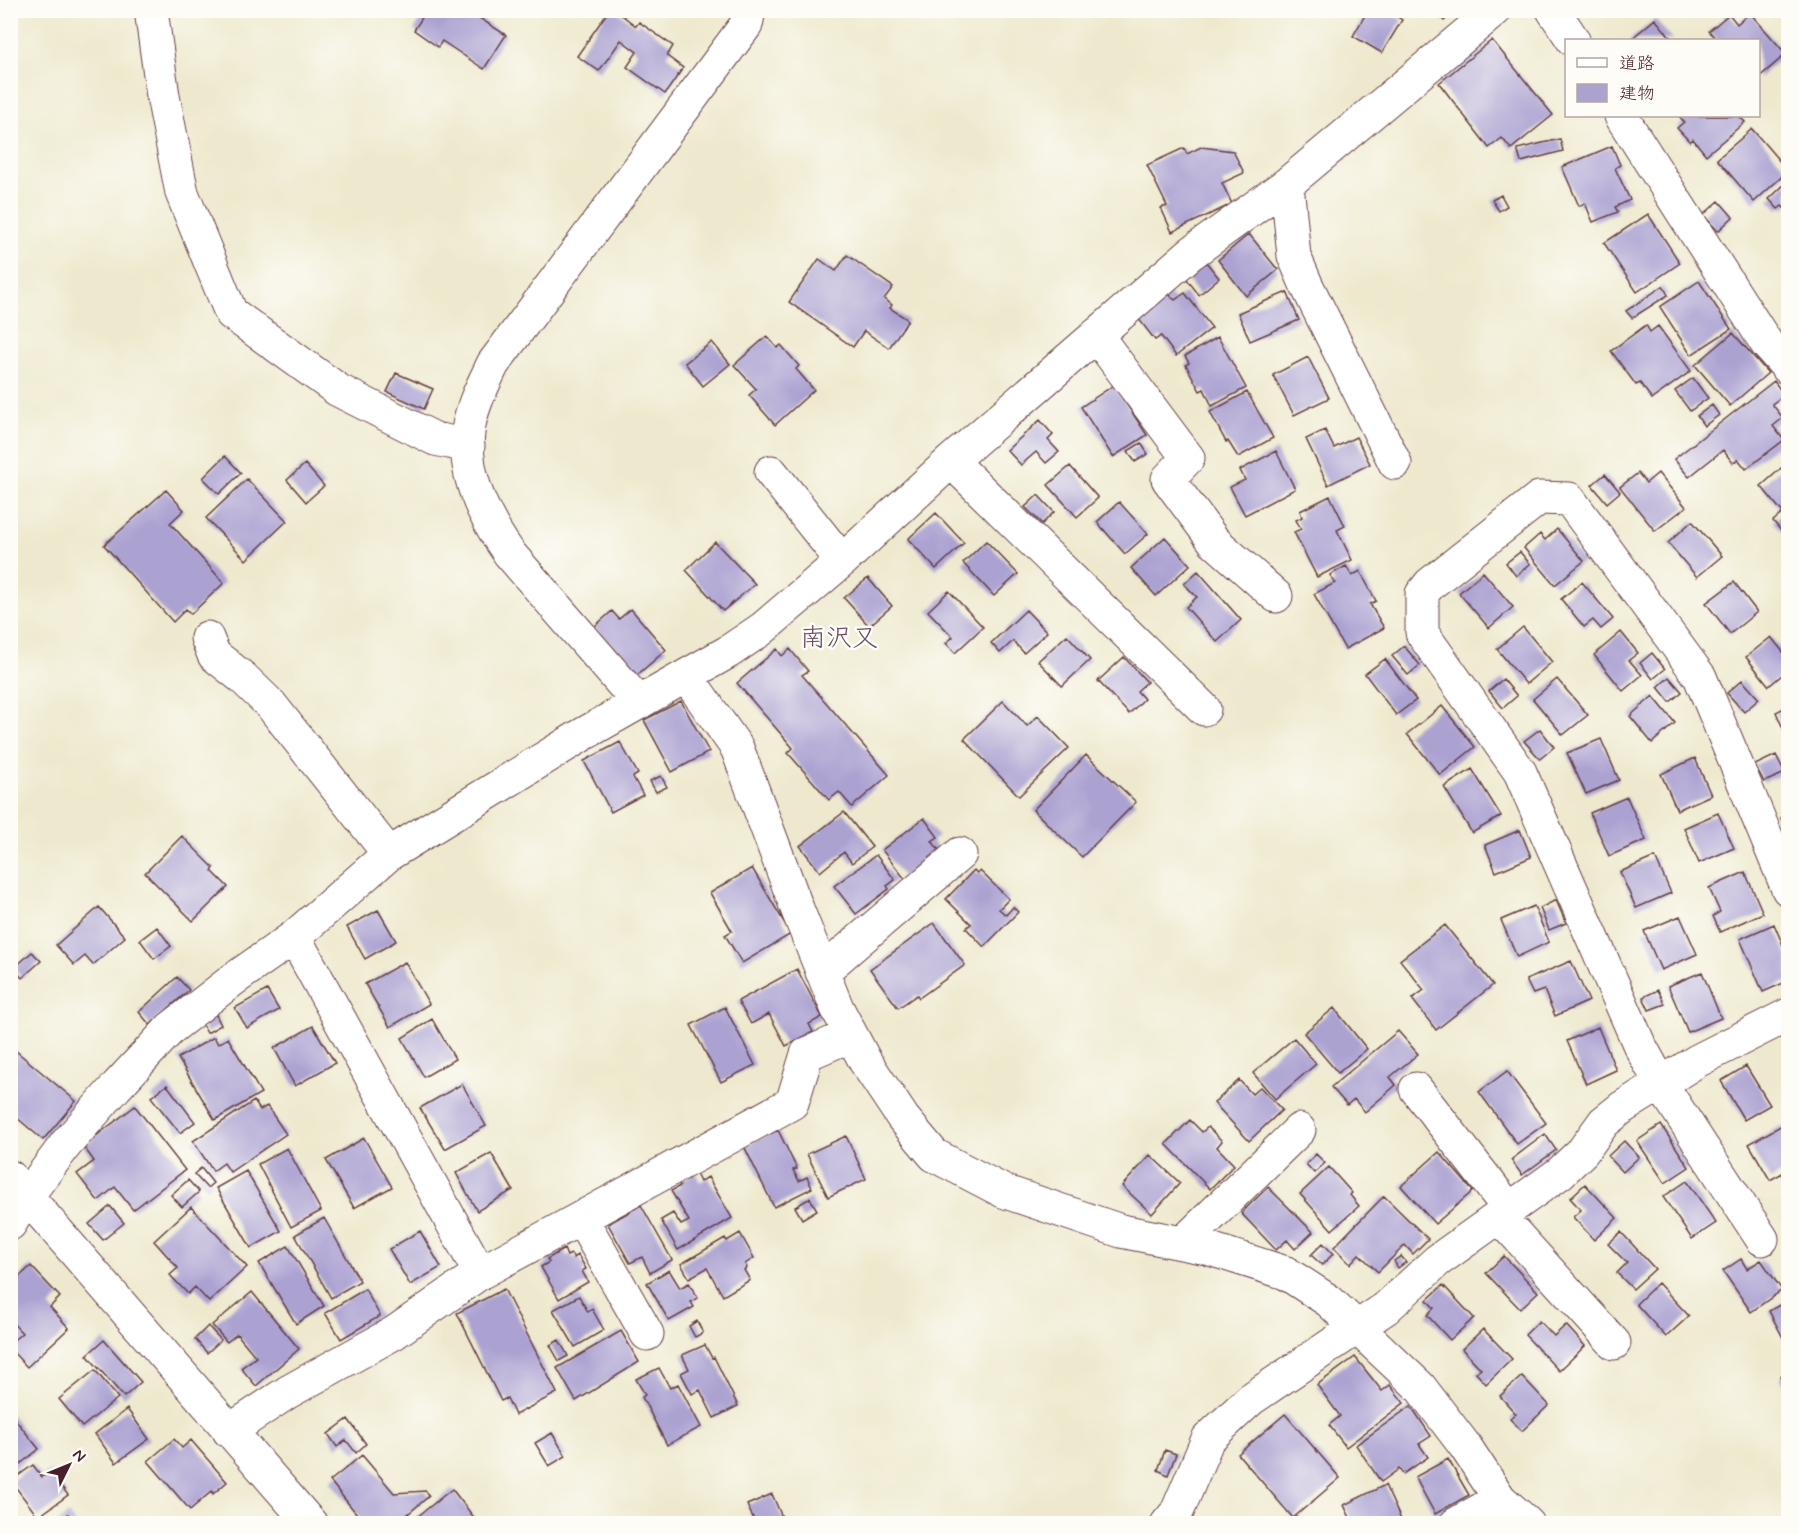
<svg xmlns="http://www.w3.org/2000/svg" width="1799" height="1534" font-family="Mynerve,'Klee One',sans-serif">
<rect width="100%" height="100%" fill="#fdfcf7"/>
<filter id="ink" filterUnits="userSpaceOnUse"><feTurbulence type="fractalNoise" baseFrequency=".0167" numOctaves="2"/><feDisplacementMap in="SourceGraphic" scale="12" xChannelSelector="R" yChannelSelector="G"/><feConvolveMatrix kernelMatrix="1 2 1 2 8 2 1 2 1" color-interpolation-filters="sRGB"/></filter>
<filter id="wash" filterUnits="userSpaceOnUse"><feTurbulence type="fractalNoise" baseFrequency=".008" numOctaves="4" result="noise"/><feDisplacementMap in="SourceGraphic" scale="24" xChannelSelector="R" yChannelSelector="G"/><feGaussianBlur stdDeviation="1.35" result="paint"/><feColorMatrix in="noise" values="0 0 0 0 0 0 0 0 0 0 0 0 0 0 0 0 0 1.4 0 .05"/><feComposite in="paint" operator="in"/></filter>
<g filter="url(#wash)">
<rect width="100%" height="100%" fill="#eee9ce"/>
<g id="blocks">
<!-- building -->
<path fill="#aca2d2" d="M427 10H467L506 35 484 69 442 41 438 47 414 30Z
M609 10H615L636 26 639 22 673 46 667 56 683 68 665 94 627 67 637 52 621 40 599 71 577 56Z
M1368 10H1387L1402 20 1382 53 1353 36Z
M1434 10H1456L1444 21Z
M1750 13 1786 54 1758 78V40H1718L1709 31 1729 14 1737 24Z
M1655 19 1673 40H1630Z
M1492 40 1553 115 1511 149 1502 138 1489 148 1439 83Z
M1679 116H1739L1745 122 1706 155 1693 139 1690 142 1677 128 1684 122Z
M1752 129 1788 171 1754 202 1717 159Z
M1560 139 1563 151 1521 162 1517 149Z
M1612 146 1620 165 1615 168 1630 200 1615 207 1618 212 1593 222 1585 203 1579 206 1562 167Z
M1201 147 1233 151 1244 173 1222 183 1232 204 1172 232 1161 208 1167 206 1147 165 1184 148 1187 154Z
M1788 181V205L1784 208 1782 206 1778 209 1769 199Z
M1501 195 1507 206 1499 211 1492 200Z
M1719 201 1733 217 1718 231 1703 215Z
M1648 214 1680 263 1637 292 1604 243Z
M1249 234 1278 270 1246 296 1218 260Z
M847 255 893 287 884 299 892 305 890 308 908 320 889 348 864 331 853 347 789 302 819 259 836 271Z
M1206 262 1219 278 1199 295 1186 278Z
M1699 281 1731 329 1691 355 1660 307Z
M1663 286 1668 295 1632 318 1626 311Z
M1287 292 1299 320 1250 341 1238 313Z
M1185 293 1212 328 1176 356 1161 336 1155 340 1138 318 1169 294 1175 300Z
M1646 325 1650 332 1658 326 1691 371 1652 399 1640 383 1636 385 1611 351Z
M1733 333 1768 373 1730 406 1695 365Z
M767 336 777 348 781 345 799 366 796 369 814 390 775 425 749 395 756 389 734 365Z
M1218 337 1246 388 1212 406 1204 389 1200 391 1186 365 1189 363 1185 356Z
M712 342 730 364 703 386 685 363Z
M1308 357 1329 398 1294 415 1273 375Z
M396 373 433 389 424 409 387 392Z
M1693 378 1708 398 1690 411 1675 391Z
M1774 381 1784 395 1772 404 1783 418 1773 426 1784 440 1746 469 1738 459 1733 463 1723 450 1689 477 1674 459Z
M1114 385 1147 435 1113 457 1081 407Z
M1247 392 1273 438 1238 457 1228 441 1226 442 1210 412Z
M1712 405 1719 415 1704 426 1697 416Z
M1040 420 1053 435 1048 440 1059 452 1046 463 1036 452 1021 465 1007 450Z
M1325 430 1334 448 1356 437 1370 464 1328 485 1306 439Z
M1141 443 1148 454 1135 462 1128 451Z
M1276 451 1295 489 1245 515 1230 487 1245 480 1240 470Z
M225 456 241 473 219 494 203 478Z
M1788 462V539L1773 521 1783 513 1761 486Z
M305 464 324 486 306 502 287 480Z
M1070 466 1098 498 1077 517 1048 485Z
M1638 473 1646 483 1658 473 1686 507 1655 531 1620 487Z
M1605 474 1620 492 1607 503 1592 485Z
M247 479 287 521 246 560 206 518Z
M166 490 184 510 170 523 224 583 191 614 186 609 173 622 104 545Z
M1038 495 1054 512 1042 524 1025 507Z
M1330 496 1345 526 1337 530 1352 560 1317 577 1294 532 1301 529 1296 520 1302 517 1300 511Z
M1119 502 1148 534 1125 554 1097 522Z
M936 513 964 543 936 569 908 539Z
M1692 521 1722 556 1697 577 1668 543Z
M1557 529 1584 561 1555 585 1524 548 1540 534 1545 540Z
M1165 537 1190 565 1156 596 1131 568Z
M986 541 1018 574 994 596 963 563Z
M715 542 755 584 723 611 686 570Z
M1520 552 1530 564 1516 576 1506 563Z
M1346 566 1352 576 1360 571 1376 601 1370 604 1384 628 1345 649 1314 594 1335 583 1330 575Z
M1198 571 1241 620 1217 642 1186 607 1197 597 1184 584Z
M1483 572 1513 607 1489 628 1459 593Z
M868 578 892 606 869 626 844 598Z
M1582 582 1613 619 1601 629 1593 620 1584 627 1561 599Z
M1734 582 1757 612 1730 634 1706 603Z
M949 591 983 627 955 653 946 643 953 637 928 611Z
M631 609 666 650 636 676 594 627 612 611 619 619Z
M1026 610 1047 632 1024 653 1013 641 1000 653 991 643Z
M1523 627 1552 662 1526 684 1497 649Z
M1621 632 1638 653 1629 660 1642 675 1623 691 1594 655Z
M1067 635 1090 660 1062 686 1038 661Z
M1771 637 1788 658V670L1769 686 1746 657Z
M1404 646 1420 665 1408 675 1392 656Z
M777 649 782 656 790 649 808 671 802 675 889 775 852 807 839 792 829 800 788 753 793 748 737 683Z
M1652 653 1665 669 1653 679 1640 663Z
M1124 657 1147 682 1137 691 1144 699 1129 714 1098 681Z
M1385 659 1416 700 1396 715 1365 674Z
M1669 677 1682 692 1670 702 1658 687Z
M1503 679 1517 696 1503 708 1489 691Z
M1557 679 1588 715 1563 735 1533 699Z
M1742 680 1759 699 1744 712 1727 693Z
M1653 696 1675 723 1652 743 1630 716Z
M681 701 709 752 672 772 644 720Z
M1003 701 1027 726 1038 716 1069 748 1019 796 964 739Z
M1442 706 1475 747 1440 775 1407 734Z
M1788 706V740L1776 712Z
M1540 729 1554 747 1540 759 1524 741Z
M1601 739 1619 780 1586 794 1567 753Z
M620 742 638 774 633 777 643 795 611 812 584 761Z
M1086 755 1136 802 1082 857 1033 810Z
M1776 755 1785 773 1764 782 1755 765Z
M1695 758 1711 795 1677 810 1661 774Z
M1472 769 1501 816 1472 833 1444 787Z
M661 776 667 787 656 792 650 781Z
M1627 797 1646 840 1609 856 1590 813Z
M844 812 872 847 852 863 844 852 820 872 800 846Z
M1718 813 1734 848 1699 863 1684 828Z
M1788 815V835L1781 818Z
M924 818 938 837 932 841 944 857 909 884 882 850Z
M1520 830 1531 857 1496 872 1485 845Z
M182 836 214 868 212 871 228 887 193 921 145 873Z
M876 855 895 880 887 886 889 889 856 914 834 886Z
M1655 857 1671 893 1636 908 1620 872Z
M752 868 791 934 742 963 725 935 732 931 710 893Z
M974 870 977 873 980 871 1009 899 999 909 1006 915 1013 907 1018 912 984 947 966 928 971 924 946 899Z
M1745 872 1763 913 1720 932 1713 916 1720 912 1709 888Z
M1556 900 1566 923 1549 930 1540 908Z
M1534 906 1549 942 1517 957 1501 920Z
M99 907 125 937 93 965 85 956 74 965 56 945Z
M378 910 396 941 365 959 347 927Z
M1680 916 1697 954 1661 970 1644 931Z
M934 923 965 965 919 998 917 995 898 1008 870 969Z
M1774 924 1788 957V981L1763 992 1740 939Z
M1445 925 1493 985 1436 1030 1412 999 1424 990 1400 960Z
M157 927 171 946 154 959 140 940Z
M32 952 41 961 22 978 14 968Z
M1571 961 1589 1001 1555 1016 1544 990 1533 994 1526 980Z
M405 962 429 1004 390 1027 365 984Z
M797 969 822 1017 809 1024 813 1032 786 1046 769 1014 751 1024 738 1001Z
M1702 972 1721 1018 1688 1032 1668 986Z
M177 977 189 990 150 1025 139 1012Z
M267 990 279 1010 247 1028 235 1008Z
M1658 990 1665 1004 1649 1010 1643 997Z
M725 1007 755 1065 721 1082 691 1025Z
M1334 1008 1367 1049 1338 1073 1304 1033Z
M214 1011 221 1025 207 1033 199 1019Z
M432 1019 455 1059 424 1077 402 1038Z
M313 1026 335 1063 295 1086 274 1048Z
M1598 1027 1616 1070 1586 1084 1567 1041Z
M1398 1031 1418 1054 1390 1077 1396 1085 1365 1112 1354 1099 1347 1105 1331 1087Z
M214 1037 218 1044 228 1038 261 1093 215 1120 178 1058Z
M1294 1038 1316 1064 1275 1099 1253 1073Z
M10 1046 76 1101 43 1140 10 1112Z
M1746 1066 1770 1105 1744 1120 1721 1081Z
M1507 1071 1546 1123 1517 1144 1479 1092Z
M1239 1080 1252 1094 1260 1087 1282 1110 1249 1141 1214 1103Z
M462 1084 486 1126 445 1149 420 1108Z
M167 1085 195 1122 180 1133 151 1097Z
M254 1101 260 1110 267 1106 286 1134 230 1172 224 1163 213 1171 193 1141Z
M135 1106 185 1170 133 1210 115 1187 98 1201 77 1174 94 1161 83 1146Z
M1190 1120 1202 1132 1208 1127 1222 1141 1217 1147 1234 1165 1210 1189 1166 1144Z
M1661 1125 1689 1167 1665 1183 1637 1141Z
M1782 1125 1788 1137V1170L1770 1180 1749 1144Z
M778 1130 797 1169 793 1170 799 1181 807 1177 812 1188 774 1207 744 1146Z
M1545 1134 1556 1150 1522 1175 1511 1160Z
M846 1136 866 1179 828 1197 807 1154Z
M364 1138 392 1187 354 1208 326 1160Z
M1624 1141 1639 1157 1623 1172 1608 1156Z
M287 1148 321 1211 291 1227 258 1164Z
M1439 1152 1473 1191 1435 1224 1401 1186Z
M491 1153 513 1190 477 1211 456 1173Z
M1316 1154 1325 1163 1314 1173 1306 1164Z
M1150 1155 1180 1183 1152 1214 1122 1186Z
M1329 1167 1352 1193 1350 1195 1359 1206 1332 1230 1300 1194Z
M201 1168 213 1183 207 1188 194 1174Z
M246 1171 281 1231 251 1248 216 1188Z
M695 1172 700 1182 708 1177 732 1218 678 1250 661 1220 673 1213 681 1225 689 1221 671 1191 680 1186 678 1182Z
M188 1180 199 1192 182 1207 171 1195Z
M1687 1181 1716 1223 1692 1239 1663 1197Z
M1585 1184 1617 1218 1594 1240 1573 1217 1581 1210 1570 1198Z
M1268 1187 1313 1232 1295 1249 1287 1240 1276 1250 1241 1213Z
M1384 1196 1428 1239 1413 1254 1405 1245 1378 1272 1359 1254 1350 1264 1334 1247Z
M810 1198 817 1210 802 1219 795 1207Z
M641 1205 672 1260 650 1273 642 1257 630 1263 608 1224Z
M110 1206 124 1223 103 1240 89 1224Z
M191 1207 247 1267 209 1302 195 1287 188 1294 170 1275 178 1268 154 1241Z
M324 1218 360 1281 331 1298 295 1235Z
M420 1231 441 1267 410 1285 389 1249Z
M1621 1232 1655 1269 1633 1289 1617 1273 1627 1263 1608 1244Z
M740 1233 754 1258 745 1264 747 1268 744 1270 750 1280 723 1296 707 1268 689 1278 681 1264 725 1238 727 1241Z
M1323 1243 1333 1254 1322 1265 1311 1255Z
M288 1246 324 1306 296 1324 259 1263Z
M564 1249 567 1256 571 1254 574 1258 578 1255 586 1269 582 1271 588 1282 559 1299 541 1267 549 1262 547 1259Z
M1401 1256 1406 1262 1398 1268 1394 1261Z
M1504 1256 1538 1292 1520 1309 1486 1273Z
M1741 1259 1747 1269 1761 1260 1782 1290 1751 1312 1723 1271Z
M31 1266 60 1297 50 1307 69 1328 27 1367 10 1349V1343L22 1333 10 1320V1285Z
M669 1270 680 1288 689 1283 698 1298 691 1302 694 1307 669 1321 647 1283Z
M1658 1283 1689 1316 1666 1337 1636 1304Z
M1443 1285 1474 1318 1450 1340 1427 1315 1434 1308 1427 1300Z
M365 1289 380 1316 341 1339 325 1313Z
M504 1289 557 1393 515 1415 507 1398 501 1401 457 1313Z
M252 1292 299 1349 256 1386 241 1368 256 1357 237 1334 227 1342 212 1325Z
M579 1296 588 1312 592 1309 604 1330 575 1347 553 1310Z
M1788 1300V1347L1769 1311Z
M697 1321 703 1333 695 1337 689 1326Z
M1539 1321 1554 1336 1566 1325 1585 1346 1559 1371 1525 1335Z
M208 1326 221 1340 207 1353 195 1339Z
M1483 1329 1512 1359 1486 1384 1476 1373 1481 1369 1462 1349Z
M621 1331 639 1362 576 1401 557 1368Z
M104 1340 141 1382 124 1397 87 1355Z
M559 1340 568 1356 559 1361 550 1345Z
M705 1345 712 1358 714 1357 738 1406 714 1418 700 1390 692 1394 681 1373 689 1369 682 1355Z
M1355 1357 1382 1391 1390 1385 1404 1403 1346 1447 1329 1425 1340 1416 1317 1385Z
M659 1368 670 1388 678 1384 701 1427 667 1445 642 1397 645 1395 636 1379Z
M95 1370 118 1398 82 1427 59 1399Z
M1788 1372V1391L1780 1377Z
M1522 1376 1549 1405 1522 1431 1510 1419 1516 1414 1500 1396Z
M1411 1406 1431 1436 1419 1444 1428 1457 1403 1474 1399 1469 1381 1482 1356 1445Z
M127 1409 149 1439 116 1463 95 1434Z
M10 1413 39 1449 10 1472Z
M1285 1414 1340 1478 1293 1518 1238 1454Z
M348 1419 366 1444 356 1453 346 1440 337 1447 328 1434Z
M552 1433 566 1456 549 1466 535 1443Z
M174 1439 182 1448 191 1440 227 1482 213 1494 212 1491 190 1510 148 1461Z
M1165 1450 1176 1454 1168 1475 1158 1470Z
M362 1455 394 1493 426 1491 429 1496 396 1524H365L330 1481Z
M1448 1459 1469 1495 1435 1514 1415 1477Z
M33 1465 42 1477 50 1471 68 1495 38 1517 11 1481Z
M1385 1485 1403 1524H1353L1344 1505Z
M452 1489 479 1524H423L417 1517Z
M772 1494 785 1524H756L747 1505Z
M68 1514 75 1524H56Z"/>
</g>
</g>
<g filter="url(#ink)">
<use href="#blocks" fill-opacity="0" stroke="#633d43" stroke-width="1.5"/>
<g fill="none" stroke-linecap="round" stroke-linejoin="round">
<!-- minor casing -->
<g stroke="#633d43" stroke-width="35">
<path id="minor" d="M151 10 163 96 182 193 231 313 338 390 435 439 468 446
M1553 10 1573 40
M1621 116 1767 344 1788 368
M1287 184 1294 256 1306 284 1395 463
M1096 335 1188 458 1168 479 1214 541 1276 596
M951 461 1204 709
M771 472 842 561
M207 638 214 655 243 678 271 705 389 854
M687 677 737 748 798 911 837 1008 865 1061 903 1118 934 1155 1003 1191 1121 1231 1207 1248 1286 1273 1329 1301 1420 1387 1465 1446 1500 1499 1528 1524
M639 703 509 553C485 519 463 477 468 433 470 409 483 385 493 364L746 25 749 10
M294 937 480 1273
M822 972 960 854
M1416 1089 1509 1209
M10 1177 311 1524
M1499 1216 1614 1343
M581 1218 647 1334
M10 1224 27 1196 66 1144 116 1087 171 1028 234 979 294 937 389 854 582 735 728 652 762 629 842 561 951 461 1190 254 1287 184 1495 10
M1762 1239 1661 1084 1639 1044 1520 772 1422 633V594L1430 584 1539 498 1569 499 1700 677 1788 889
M1183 1243 1299 1130
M229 1431 288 1392 394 1333 480 1273 792 1103 807 1054 851 1035
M1167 1524 1177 1512 1208 1439 1251 1399 1386 1308 1437 1261 1560 1173 1583 1151 1604 1122 1623 1107 1697 1061 1788 1015
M1456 1524 1500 1499"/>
</g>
<!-- minor -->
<use href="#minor" stroke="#fff" stroke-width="33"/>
</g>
</g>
<g text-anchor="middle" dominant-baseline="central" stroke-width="5" stroke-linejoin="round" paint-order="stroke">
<!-- quarter labels -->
<g font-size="26" fill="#6c4d65" stroke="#fdfcf7">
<text x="839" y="639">南沢又</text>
</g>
</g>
<!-- margin -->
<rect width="1799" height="1534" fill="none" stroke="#fdfcf7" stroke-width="36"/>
<!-- legend -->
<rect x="1565" y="39" width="195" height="78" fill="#fdfcf7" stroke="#b5a4a5" stroke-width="1.5"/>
<rect x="1577" y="58" width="30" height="9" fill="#ffffff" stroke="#b5a4a5" stroke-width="1.5"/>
<text x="1619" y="69" font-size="18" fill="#4a1f2b">道路</text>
<rect x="1577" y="84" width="30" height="18" fill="#aca2d2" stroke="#b5a4a5" stroke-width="1.5"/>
<text x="1619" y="99" font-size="18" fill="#4a1f2b">建物</text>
<!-- north arrow -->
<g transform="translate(69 1465) rotate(47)" stroke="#fdfcf7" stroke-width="4.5" paint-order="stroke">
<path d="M0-4.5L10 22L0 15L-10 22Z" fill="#4a1f2b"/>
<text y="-9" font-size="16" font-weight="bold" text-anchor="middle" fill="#4a1f2b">N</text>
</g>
</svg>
